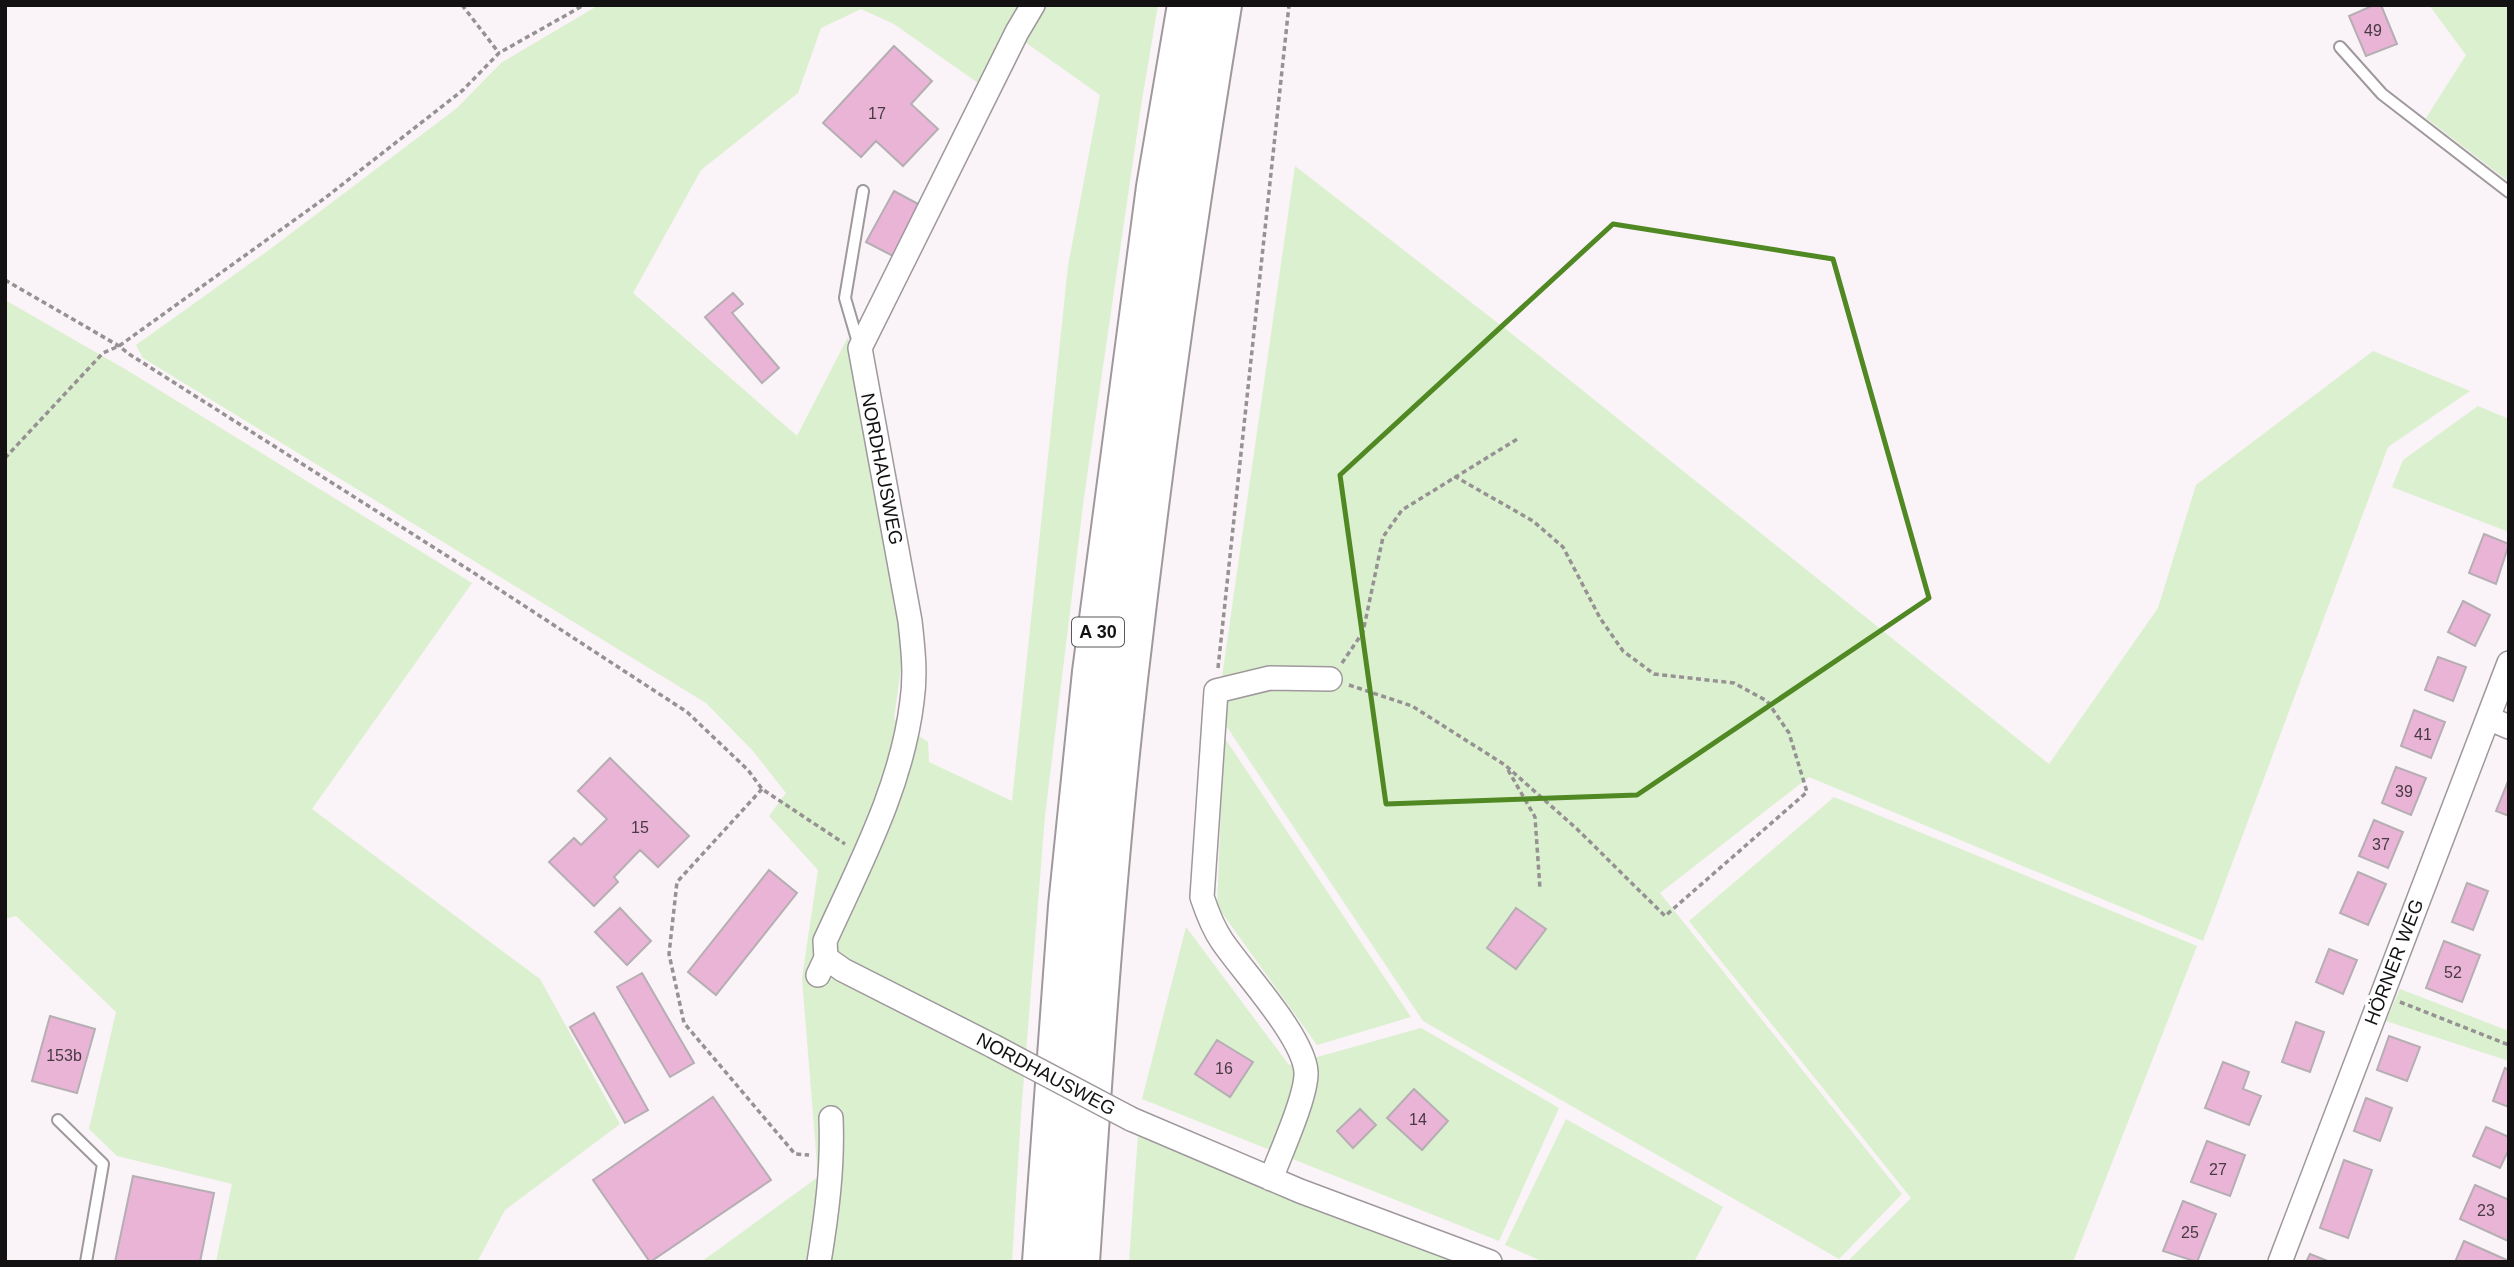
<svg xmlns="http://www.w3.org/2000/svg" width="2514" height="1267" font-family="Helvetica,sans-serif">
<rect width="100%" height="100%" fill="#faf3f7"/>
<!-- green -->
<path fill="#dbf0cf" d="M599 5H1018L978 83 894 24 861 9 821 28 798 93 701 170 633 293 797 436 848 337 904 645 894 719 928 742 929 762 1012 801 1068 266 1100 95 1025 42 1021 5H1158L1141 106 1084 497 1045 816 1021 1114 1012 1262H701L818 1177 802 978 818 870 769 816 786 793 753 751 706 703 143 358 136 345 269 250 457 108 501 63Z
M2429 5H2509V182L2426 118 2466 55Z
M1295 166 1512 334 2049 764 2158 608 2196 485 2373 351 2470 391 2388 447 2203 941 1809 777 1660 893 1902 1194 1839 1259 1423 1021 1217 712Z
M5 300 125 369 472 583 312 809 540 979 620 1124 505 1210 477 1262H216L232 1184 117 1156 89 1129 116 1012 16 916 5 919Z
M2478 406 2509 419V532L2392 487 2403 460Z
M1224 737 1411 1017 1317 1045 1217 906Z
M1834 797 2197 946 2073 1262H1847L1911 1198 1689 921Z
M1186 927 1289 1065 1421 1028 1559 1108 1499 1241 1142 1099Z
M2400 989 2509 1031V1061L2386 1021Z
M1566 1119 1723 1207 1694 1262H1544L1505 1245Z
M1138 1135 1455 1257 1453 1262H1129Z"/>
<!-- building -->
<path fill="#e9b4d5" stroke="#b5aeb2" stroke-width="2" d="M2374 5H2381L2397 44 2366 56 2349 16Z
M894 46 932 81 911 104 938 129 903 166 876 141 861 157 823 123Z
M894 191 920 205 893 256 866 242Z
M733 293 743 304 732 313 779 368 762 383 705 317Z
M2484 534 2509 544 2496 584 2469 573Z
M2463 601 2490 615 2475 646 2448 632Z
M2438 657 2466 667 2453 701 2425 690Z
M2414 710 2445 722 2431 758 2401 746Z
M610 758 689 836 658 867 640 850 614 877 618 882 594 906 549 862 574 838 581 845 607 819 578 791Z
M2396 767 2426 778 2411 815 2382 803Z
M2509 779V816L2496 811Z
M2374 820 2403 832 2388 868 2359 856Z
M769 870 797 893 716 995 688 972Z
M2358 872 2386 884 2368 925 2340 913Z
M2467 883 2488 891 2473 930 2452 922Z
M620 908 651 941 627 965 595 932Z
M1516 908 1546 929 1516 969 1487 948Z
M2444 941 2480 955 2462 1002 2426 988Z
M2329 949 2357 960 2343 994 2316 982Z
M642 973 694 1063 670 1077 617 987Z
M594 1013 648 1110 625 1123 570 1027Z
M50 1016 95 1029 77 1093 32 1081Z
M2296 1022 2324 1032 2310 1072 2282 1062Z
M2389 1036 2420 1047 2407 1081 2377 1070Z
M1217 1040 1253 1062 1230 1097 1195 1074Z
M2223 1062 2249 1072 2243 1089 2261 1096 2249 1125 2205 1108Z
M2505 1068 2509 1070V1107L2493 1101Z
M1414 1089 1448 1121 1422 1150 1387 1118Z
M713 1097 771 1180 650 1262 593 1180Z
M2366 1098 2392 1108 2380 1141 2354 1131Z
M1360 1109 1376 1125 1353 1148 1337 1131Z
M2486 1127 2509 1137V1149L2500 1168 2473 1156Z
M2207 1141 2245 1155 2230 1196 2191 1182Z
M2344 1160 2372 1170 2348 1238 2320 1228Z
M133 1176 214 1193 200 1262H115Z
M2475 1185 2509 1200 2508 1241 2460 1219Z
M2183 1201 2216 1214 2197 1262 2163 1251Z
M2464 1241 2509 1261V1262H2455Z
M2310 1254 2330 1262H2306Z"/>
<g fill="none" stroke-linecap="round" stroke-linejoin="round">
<!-- lane casing -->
<g stroke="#9f989c" stroke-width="14">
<path id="lane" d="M2340 47 2382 94 2509 192
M859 346 845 298 863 191
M58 1120 103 1164 86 1262"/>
</g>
<!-- street casing -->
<g stroke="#9f989c" stroke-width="26">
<path id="street" d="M2488 718 2509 727
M826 958 843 970 993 1046
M818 975 826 958 825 941C860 864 902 786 912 701 916 674 913 648 910 621L860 348 1017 32 1033 5
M1131 1119 1300 1191 1490 1262
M1271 1179C1280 1154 1307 1096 1306 1072 1304 1037 1243 972 1222 941 1213 928 1207 912 1202 897L1216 691 1270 678 1330 679
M819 1262C827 1213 833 1167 831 1118
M2280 1262 2509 663"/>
</g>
<!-- highway casing -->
<g stroke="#9f989c" stroke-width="42">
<path id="highway" d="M1042 1262 1068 906 1092 672 1156 187 1187 5
M1080 1262C1093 1067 1106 872 1128 679 1154 454 1185 229 1222 5"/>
</g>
<!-- path -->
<path stroke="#969193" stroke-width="3.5" stroke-dasharray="5 3.5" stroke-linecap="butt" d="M462 5 499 53
M5 280 119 346 129 354 474 573 687 712 748 770 762 789 845 844
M5 458 103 353 119 346 325 198 463 90 499 53 584 5
M1342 663 1363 632 1383 537 1402 510 1519 438
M1218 668 1289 5
M1349 685 1412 706 1505 765 1577 829 1665 916 1807 792 1789 733 1767 701 1734 683 1654 674 1623 651 1600 618 1563 547 1533 521 1454 476
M1508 770 1535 817 1540 889
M762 789 677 882 669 954 684 1023 795 1154 809 1155
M2400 1002 2509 1045"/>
<!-- lane -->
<use href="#lane" stroke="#fff" stroke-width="10"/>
<!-- street -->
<use href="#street" stroke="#fff" stroke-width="23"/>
<!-- highway -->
<use href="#highway" stroke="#fff" stroke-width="38"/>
<!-- street-bridge casing -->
<g stroke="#9f989c" stroke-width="26" stroke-linecap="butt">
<path id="street-bridge" d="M993 1046 1131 1119"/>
</g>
<!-- street-bridge -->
<use href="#street-bridge" stroke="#fff" stroke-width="23"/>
</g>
<!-- marked area -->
<path fill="none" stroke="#508823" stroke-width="5" stroke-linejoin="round" d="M1613 224 1833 259 1929 598 1637 795 1386 804 1340 475Z"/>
<g text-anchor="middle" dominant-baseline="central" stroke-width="7" stroke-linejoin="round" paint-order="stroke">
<!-- number labels -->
<g font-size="16" fill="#483a43">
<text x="2373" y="30">49</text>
<text x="877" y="113">17</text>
<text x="2423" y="734">41</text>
<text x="2404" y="791">39</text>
<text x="640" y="827">15</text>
<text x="2381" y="844">37</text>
<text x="2453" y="972">52</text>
<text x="64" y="1055">153b</text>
<text x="1224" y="1068">16</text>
<text x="1418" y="1119">14</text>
<text x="2218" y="1169">27</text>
<text x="2486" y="1210">23</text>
<text x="2190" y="1232">25</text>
</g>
<!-- shield labels -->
<rect fill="#fff" stroke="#5a5859" stroke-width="2" x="1072" y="617.5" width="52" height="29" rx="5"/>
<g font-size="18" font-weight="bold" fill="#131112">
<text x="1098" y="632">A 30</text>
</g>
<!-- street labels -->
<g font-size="19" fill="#131112" stroke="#fff">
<text transform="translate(882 469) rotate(79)">NORDHAUSWEG</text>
<text transform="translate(2394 962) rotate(-69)">HÖRNER WEG</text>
<text transform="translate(1046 1074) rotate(28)">NORDHAUSWEG</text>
</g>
</g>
<!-- border -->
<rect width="2514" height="1267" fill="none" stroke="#131112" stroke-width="14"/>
</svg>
